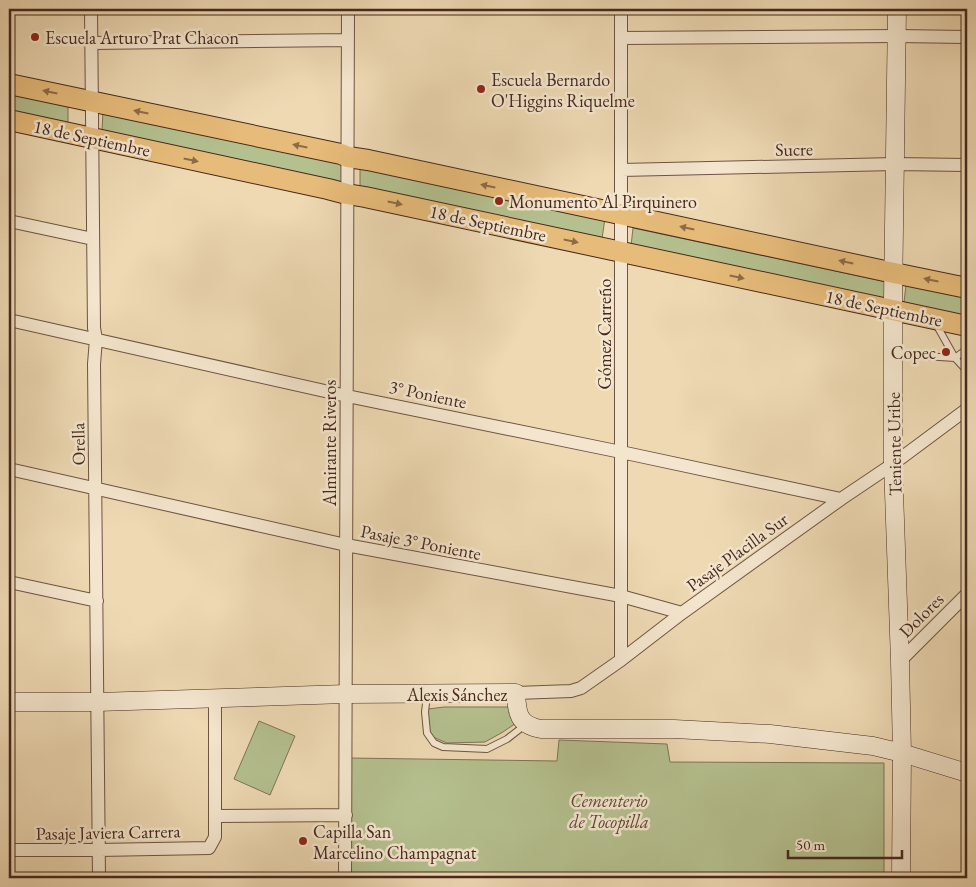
<svg xmlns="http://www.w3.org/2000/svg" width="976" height="887" font-family="'EB Garamond',serif">
<rect width="100%" height="100%" fill="#eed9b3"/>
<filter id="stains"><feTurbulence type="fractalNoise" baseFrequency=".004" numOctaves="4"/><feColorMatrix values="0 0 0 0 .2 0 0 0 0 .09 0 0 0 0 .02 0 0 0 .5 -.17"/></filter>
<radialGradient id="worn" r=".72"><stop offset=".6" stop-color="#630" stop-opacity="0"/><stop offset="1" stop-color="#630" stop-opacity=".3"/></radialGradient>
<!-- green -->
<path fill="#b5c08f" stroke="#7d7456" d="M9 92 68 105V126L9 113Z
M103 112 345 164V185L102 130Z
M360 166 605 218 602 239 360 189Z
M633 228 887 282V299L631 246Z
M906 285 967 298V317L904 302Z
M444 707H516L519 721 503 732 485 742 447 743 433 737 429 733 428 709Z
M259 721 295 736 270 795 234 779Z
M559 740 667 744 670 762 884 763V878H350L349 758 557 761Z"/>
<g fill="none" stroke-linecap="round" stroke-linejoin="round">
<!-- lane casing -->
<g stroke="#6f5442" stroke-width="8">
<path id="lane" d="M936 324 955 358 967 371
M894 354 955 358 967 349
M427 695 425 712 427 733 434 743 443 747 487 749 507 739 525 725"/>
</g>
<!-- street casing -->
<g stroke="#6f5442" stroke-width="14">
<path id="street" d="M91 9 94 328 96 339 94 364 99 878
M621 38 897 36 967 37
M92 43 348 40
M621 170 895 164 967 165
M9 221 93 239
M9 320 347 396 621 452 841 499
M9 469 346 545 621 596 682 613
M9 582 97 601
M621 660V9
M900 661 967 594
M516 693 571 691 581 688 621 660 682 613 841 499 893 464 967 409
M216 816 346 815
M9 850H99L209 848 215 837V698
M345 878 348 9"/>
</g>
<!-- secondary casing -->
<g stroke="#45281d" stroke-width="19">
<path id="secondary" d="M897 9 893 300V464L900 661 902 753 901 878
M9 702H97L346 694 516 693C517 713 518 725 541 729H674L770 734 873 746 902 753 967 773"/>
</g>
<!-- primary casing -->
<g stroke="#45281d" stroke-width="22">
<path id="primary" d="M9 84 341 154 348 157 368 160 871 268 894 273 967 288
M9 120 328 189 347 194 365 197 967 326"/>
</g>
<!-- lane -->
<use href="#lane" stroke="#f4e6ce" stroke-width="6"/>
<!-- street -->
<use href="#street" stroke="#f4e6ce" stroke-width="12"/>
<!-- secondary -->
<use href="#secondary" stroke="#f4e6ce" stroke-width="18"/>
<!-- primary -->
<use href="#primary" stroke="#e7bc7a" stroke-width="20"/>
</g>
<!-- one-way arrows -->
<defs><path id="oneway-solid" d="M-6-.8H1V-3.2L6.5 0L1 3.2V.8H-6Z" transform="scale(1.25)"/></defs>
<g fill="#8e6b47">
<use href="#oneway-solid" transform="translate(50 92) rotate(-168)"/>
<use href="#oneway-solid" transform="translate(141 112) rotate(-168)"/>
<use href="#oneway-solid" transform="translate(300 146) rotate(-168)"/>
<use href="#oneway-solid" transform="translate(191 160) rotate(12)"/>
<use href="#oneway-solid" transform="translate(488 186) rotate(-168)"/>
<use href="#oneway-solid" transform="translate(395 203) rotate(12)"/>
<use href="#oneway-solid" transform="translate(687 228) rotate(-168)"/>
<use href="#oneway-solid" transform="translate(571 241) rotate(12)"/>
<use href="#oneway-solid" transform="translate(846 262) rotate(-168)"/>
<use href="#oneway-solid" transform="translate(737 277) rotate(12)"/>
<use href="#oneway-solid" transform="translate(931 280) rotate(-168)"/>
</g>
<!-- markers -->
<g fill="#8f2418" stroke="#f4e6ce" stroke-width="2">
<circle cx="35" cy="37" r="5"/>
<circle cx="481" cy="89" r="5"/>
<circle cx="499" cy="201" r="5"/>
<circle cx="946" cy="352" r="5"/>
<circle cx="303" cy="841" r="5"/>
</g>
<g text-anchor="middle" dominant-baseline="central" stroke-width="5" stroke-linejoin="round" paint-order="stroke">
<!-- poi labels -->
<g font-size="18" fill="#45281d" stroke="#f4e6ce" text-anchor="start">
<text x="45" y="37">Escuela Arturo Prat Chacon</text>
<text x="491" y="79">Escuela Bernardo<tspan x="491" dy="21">O'Higgins Riquelme</tspan></text>
<text x="509" y="201">Monumento Al Pirquinero</text>
<text x="936" y="352" text-anchor="end">Copec</text>
<text x="313" y="831">Capilla San<tspan x="313" dy="21">Marcelino Champagnat</tspan></text>
</g>
<!-- street labels -->
<g font-size="18" fill="#45281d" stroke="#f4e6ce">
<text transform="translate(92 138) rotate(12)">18 de Septiembre</text>
<text transform="translate(794 149) rotate(-1)">Sucre</text>
<text transform="translate(488 223) rotate(12)">18 de Septiembre</text>
<text transform="translate(884 308) rotate(12)">18 de Septiembre</text>
<text transform="translate(604 334) rotate(-90)">Gómez Carreño</text>
<text transform="translate(428 394) rotate(12)">3° Poniente</text>
<text transform="translate(329 443) rotate(-90)">Almirante Riveros</text>
<text transform="translate(78 444) rotate(-91)">Orella</text>
<text transform="translate(894 444) rotate(-91)">Teniente Uribe</text>
<text transform="translate(421 542) rotate(11)">Pasaje 3° Poniente</text>
<text transform="translate(737 552) rotate(-36)">Pasaje Placilla Sur</text>
<text transform="translate(921 615) rotate(-45)">Dolores</text>
<text x="457" y="694">Alexis Sánchez</text>
<text transform="translate(108 832) rotate(-1)">Pasaje Javiera Carrera</text>
</g>
<!-- park labels -->
<g font-size="18" font-style="italic" fill="#5b4634" stroke="#f4e6ce">
<text x="609" y="800">Cementerio<tspan x="609" dy="21">de Tocopilla</tspan></text>
</g>
</g>
<!-- margin -->
<rect width="976" height="887" fill="none" stroke="#eed9b3" stroke-width="30"/>
<rect x="10" y="10" width="956" height="867" fill="none" stroke="#45281d" stroke-width="2.5"/>
<rect x="15" y="15" width="946" height="857" fill="none" stroke="#45281d"/>
<!-- scale -->
<path d="M788 850v8h114v-8" fill="none" stroke="#45281d" stroke-width="2.5"/>
<text x="796" y="850" font-size="15" fill="#45281d" stroke="#f4e6ce" stroke-width="4" paint-order="stroke">50 m</text>
<rect width="100%" height="100%" filter="url(#stains)"/>
<rect width="100%" height="100%" fill="url(#worn)"/>
</svg>
